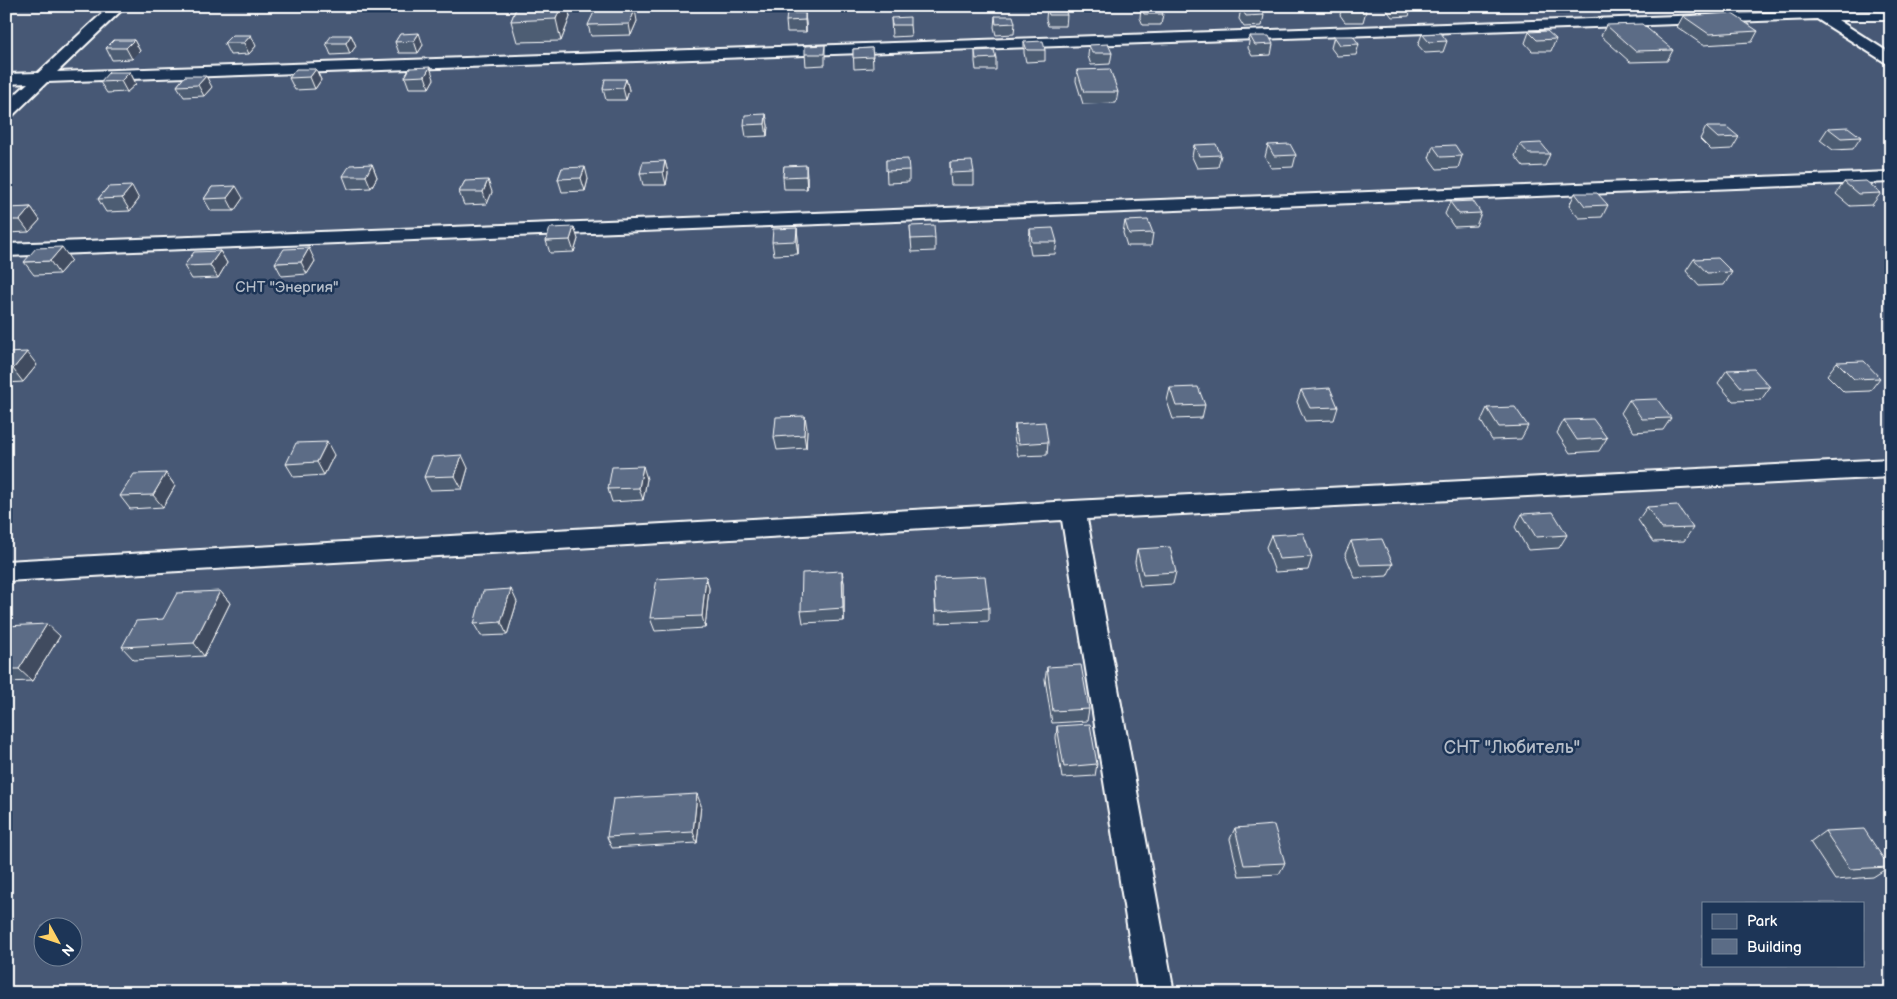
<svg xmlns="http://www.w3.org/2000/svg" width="1897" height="999" font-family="'Balsamiq Sans',sans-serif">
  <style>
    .green { fill: #465975; stroke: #a2acba; fill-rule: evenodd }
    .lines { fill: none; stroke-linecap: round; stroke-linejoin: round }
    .service-casing { stroke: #fff; stroke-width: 4 }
    .service { fill: #1d3557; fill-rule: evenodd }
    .wall { fill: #4e5d73; stroke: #fff }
    .shaded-wall { fill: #404c5e; stroke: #fff }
    .building { fill: #5b6c86; stroke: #fff }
    .labels { text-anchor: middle; stroke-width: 5; stroke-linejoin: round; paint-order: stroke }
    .park-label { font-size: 15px; fill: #b5bdc8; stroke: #1d3557 }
    .near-park-label { font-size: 18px; fill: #b5bdc8; stroke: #1d3557 }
  </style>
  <rect width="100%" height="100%" fill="#2a4161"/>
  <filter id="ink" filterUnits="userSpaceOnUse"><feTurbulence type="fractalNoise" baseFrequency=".02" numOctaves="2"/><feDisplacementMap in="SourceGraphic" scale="10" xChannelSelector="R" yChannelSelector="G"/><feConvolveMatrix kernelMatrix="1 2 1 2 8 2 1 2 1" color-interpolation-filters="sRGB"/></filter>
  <g filter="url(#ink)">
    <path class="green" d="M6 6H1888L1891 8V993H6ZM1703 903H1863V965H1703ZM42 926H72V956H42Z"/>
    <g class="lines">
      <defs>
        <path id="service" d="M110 6H126L57 72 1821 11 1891 12V20H1838L1891 54V66L1817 19 47 82 12 116 6 117V103L28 83 6 84V74L38 73Z
          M1891 172V182L6 256V244Z
          M1891 459V477L1087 519 1174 993H1138L1062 520 6 581V561L1073 501Z"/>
      </defs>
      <use href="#service" class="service-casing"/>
      <use href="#service" class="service"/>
    </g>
    <path class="wall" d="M517 6H568L570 17 561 41 517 42 511 21Z
      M1342 6H1362L1366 11 1363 22H1345L1340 15Z
      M1387 6H1412L1409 16 1392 17 1386 9Z
      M1481 6H1501L1500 8H1483Z
      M1141 7 1163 14 1161 25H1143L1140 18Z
      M1047 8 1067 15 1066 26H1048L1046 19Z
      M1241 8 1264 15 1262 26 1244 27 1239 19Z
      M805 13 806 24V32H787L786 21Z
      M995 16 1015 23 1014 34 996 35 994 27Z
      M1683 16 1758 31 1752 42 1703 45 1677 27Z
      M891 18 910 25 911 36 892 37Z
      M637 21 631 35 591 36 588 25Z
      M1606 25 1673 50 1667 61 1630 62 1601 36Z
      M1529 32 1556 39 1551 51H1532L1525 43Z
      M400 34 423 45 418 53H399L395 42Z
      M1422 34 1447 41 1443 52 1425 53 1418 45Z
      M232 35 256 46 249 54 230 55 224 43Z
      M351 35 356 46 350 54 331 55 326 43Z
      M1250 36 1273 44 1271 55 1252 56 1248 48Z
      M1334 36 1359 44 1356 55 1337 56 1331 48Z
      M134 40 140 51 132 59 112 60 106 48Z
      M1024 42 1045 50V61L1026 62 1024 53Z
      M825 45V65L806 66 805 54Z
      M1089 45 1112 53 1110 64 1091 65 1088 56Z
      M872 48 873 68 854 69 853 49Z
      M975 51 996 58V70H976L975 62Z
      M410 68 434 79 429 88H409L405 77Z
      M316 69 321 80 315 89 295 90 289 78Z
      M1077 70 1118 92 1116 103 1083 104 1076 81Z
      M130 72 136 84 127 92 107 93 100 82Z
      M185 76 212 87 204 96 184 97 177 86Z
      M626 79 629 90 626 100H606L603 89Z
      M766 114 768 126 767 136 746 137 744 125Z
      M1706 127 1739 137 1732 149 1711 150 1700 139Z
      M1828 128 1861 137 1853 149 1833 150 1820 140Z
      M1520 144 1550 154 1545 166 1524 167 1515 156Z
      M1194 145 1221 155 1218 167 1197 168 1192 157Z
      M1268 145 1296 155 1293 167 1271 168 1265 157Z
      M1433 146 1462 156 1458 168 1437 169 1429 158Z
      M886 160 909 170V182L887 183Z
      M665 161 668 173 666 185H643L640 173Z
      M950 162 974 172V185H951L950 174Z
      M372 164 377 177 371 188 348 189 343 176Z
      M784 166 807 177V189H784L783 177Z
      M562 168 588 179 585 191 562 192 558 179Z
      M465 181 492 192 487 204 464 205 459 192Z
      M1844 182 1881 193 1872 205 1850 206 1836 194Z
      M108 187 139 199 130 211 106 212 98 199Z
      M212 187 243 198 234 211H211L204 199Z
      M1575 193 1608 205 1602 217 1579 218 1569 206Z
      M1450 202 1481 213 1476 226 1454 227 1445 214Z
      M31 207 40 220 29 232 6 233V209Z
      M1125 221 1153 233 1151 246H1127L1123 233Z
      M910 226 935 238V251L912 252Z
      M797 228 798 240V254L774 255 772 242Z
      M1030 229 1057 242 1055 254 1031 255 1029 242Z
      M578 239 574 252 550 253 546 241Z
      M220 251 227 263 218 278 192 279 184 266Z
      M1694 259 1732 272 1724 285 1699 286 1686 271Z
      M71 260 59 274 34 275 24 262Z
      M315 261 307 274 282 276 275 263Z
      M6 353 37 365 23 382 6 383Z
      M1837 362 1880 378 1870 391 1844 392 1827 375Z
      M1727 370 1770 387 1761 400 1733 401 1718 383Z
      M1170 388 1205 405 1202 418 1173 419 1167 401Z
      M1301 390 1338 407 1334 420 1305 421 1297 402Z
      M1629 400 1671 418 1663 430 1634 432 1621 413Z
      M1487 408 1528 426 1521 439 1492 440 1481 421Z
      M1564 420 1607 438 1599 451 1570 453 1557 433Z
      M1015 424 1048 442 1047 455 1018 456 1014 437Z
      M807 429 806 448 777 450 774 437Z
      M334 455 324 475 294 477 286 464Z
      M468 468 462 489 430 490 424 477Z
      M166 473 175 486 163 507 130 509 120 496Z
      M647 479 643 500 612 502 608 489Z
      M1647 507 1693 528 1684 541 1653 542 1638 520Z
      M1522 514 1567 535 1559 548 1528 550 1515 527Z
      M1271 535 1312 557 1308 570 1275 572 1266 547Z
      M1351 541 1393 564 1387 576 1355 578 1345 554Z
      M1137 549 1176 572 1173 584 1140 586 1135 562Z
      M842 571 844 583V621L803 623 801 611Z
      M706 576 709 588 705 628 655 631 650 618Z
      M934 578 989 608V621L936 623Z
      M220 591 230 603 204 656 134 660 122 647 163 619Z
      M517 602 507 635 481 636 474 624Z
      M6 626 60 636 32 681 6 682Z
      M1047 667 1089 709 1087 721 1052 723 1045 679Z
      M1057 726 1097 764 1095 776 1062 778 1056 738Z
      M701 805 697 843 612 848 607 837Z
      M1235 828 1285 863 1279 874 1239 876 1230 839Z
      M1825 831 1889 867 1873 877 1835 880 1810 842Z"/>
    <path class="shaded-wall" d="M561 6H568L570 17 561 41 556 19Z
      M635 10 637 21 631 35 629 24Z
      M805 13 806 24V32L805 20Z
      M419 33 423 45 418 53 414 41Z
      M251 35 256 46 249 54 244 43Z
      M351 35 356 46 350 54 346 43Z
      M134 40 140 51 132 59 126 48Z
      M430 67 434 79 429 88 425 76Z
      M316 69 321 80 315 89 310 77Z
      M130 72 136 84 127 92 121 81Z
      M206 76 212 87 204 96 198 85Z
      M626 79 629 90 626 100 623 88Z
      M766 114 768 126 767 136 765 124Z
      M665 161 668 173 666 185 663 172Z
      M372 164 377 177 371 188 366 176Z
      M806 165 807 177V189L806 176Z
      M585 167 588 179 585 191 581 178Z
      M488 180 492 192 487 204 483 192Z
      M132 186 139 199 130 211 122 198Z
      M236 186 243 198 234 211 227 198Z
      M31 207 40 220 29 232 20 220Z
      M574 227 578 239 574 252 570 240Z
      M797 228 798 240V254L796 241Z
      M62 247 71 260 59 274 50 261Z
      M309 248 315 261 307 274 301 262Z
      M220 251 227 263 218 278 210 265Z
      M27 352 37 365 23 382 13 369Z
      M805 416 807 429 806 448 804 435Z
      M327 442 334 455 324 475 317 462Z
      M462 455 468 468 462 489 455 476Z
      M643 466 647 479 643 500 639 488Z
      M166 473 175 486 163 507 153 495Z
      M842 571 844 583V621L843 608Z
      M706 576 709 588 705 628 702 616Z
      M511 589 517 602 507 635 501 622Z
      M220 591 230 603 204 656 194 643Z
      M47 624 60 636 32 681 19 669Z
      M697 794 701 805 697 843 693 832Z"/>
    <path class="building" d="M517 6H561L556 19 511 21Z
      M1159 6 1163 14H1144L1141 7Z
      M1344 6H1362L1366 11H1348Z
      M1064 7 1067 15H1049L1047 8Z
      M1241 8H1259L1264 15 1246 16Z
      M595 10H635L629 24 588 25Z
      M787 13H805V20L786 21Z
      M1731 13 1758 31 1709 34 1683 16Z
      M995 16H1013L1015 23 996 24Z
      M910 17V25H892L891 18Z
      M1642 24 1673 50 1635 51 1606 25Z
      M1547 31 1556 39 1537 40 1529 32Z
      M419 33 414 41 395 42 400 34Z
      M1441 33 1447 41 1429 42 1422 34Z
      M232 35H251L244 43H224Z
      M332 35H351L346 43H326Z
      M1250 36H1269L1273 44 1255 45Z
      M1334 36H1353L1359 44 1340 45Z
      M114 40H134L126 48H106Z
      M1043 41 1045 50H1027L1024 42Z
      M1108 44 1112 53H1092L1089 45Z
      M825 45 824 54H805V46Z
      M872 48 873 57 853 58V49Z
      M994 50 996 58 976 59 975 51Z
      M430 67 425 76 405 77 410 68Z
      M296 69H316L310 77 289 78Z
      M1110 69 1118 92H1084L1077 70Z
      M109 72H130L121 81 100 82Z
      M185 76H206L198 85 177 86Z
      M605 79H626L623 88 603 89Z
      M766 114 765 124 744 125 745 115Z
      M1706 127H1727L1739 137 1718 138Z
      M1848 127 1861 137 1841 138 1828 128Z
      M1541 143 1550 154H1529L1520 144Z
      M1216 144 1221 155 1199 156 1194 145Z
      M1290 144 1296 155 1274 156 1268 145Z
      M1455 145 1462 156 1441 157 1433 146Z
      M908 159 909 170 886 171V160Z
      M665 161 663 172 640 173 643 162Z
      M972 161 974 172 951 173 950 162Z
      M372 164 366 176H343L350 165Z
      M806 165V176L783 177 784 166Z
      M585 167 581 178 558 179 562 168Z
      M488 180 483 192H459L465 181Z
      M1866 181 1881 193 1858 194 1844 182Z
      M132 186 122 198 98 199 108 187Z
      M236 186 227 198 204 199 212 187Z
      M1575 193H1597L1608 205 1585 206Z
      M1473 201 1481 213 1459 214 1450 202Z
      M31 207 20 220H6V209L7 208Z
      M1148 220 1153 233 1129 234 1125 221Z
      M934 225 935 238 911 239 910 226Z
      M574 227 570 240 546 241 550 228Z
      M797 228 796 241 772 242 773 229Z
      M1053 228 1057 242H1032L1030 229Z
      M62 247 50 261 24 262 36 248Z
      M309 248 301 262 275 263 284 249Z
      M220 251 210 265 184 266 194 252Z
      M1718 258 1732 272 1707 273 1694 259Z
      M27 352 13 369H6V353Z
      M1864 361 1880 378 1854 379 1837 362Z
      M1754 369 1770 387 1742 388 1727 370Z
      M1198 387 1205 405 1176 406 1170 388Z
      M1330 388 1338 407 1310 408 1301 390Z
      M1657 399 1671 418 1642 419 1629 400Z
      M1515 407 1528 426 1499 427 1487 408Z
      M805 416 804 435 774 437 776 417Z
      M1593 419 1607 438 1577 440 1564 420Z
      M1045 422 1048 442 1018 444 1015 424Z
      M327 442 317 462 286 464 296 443Z
      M462 455 455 476 424 477 432 457Z
      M643 466 639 488 608 489 612 467Z
      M166 473 153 495 120 496 134 474Z
      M1677 505 1693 528 1662 529 1647 507Z
      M1553 512 1567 535 1536 537 1522 514Z
      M1303 533 1312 557 1279 559 1271 535Z
      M1382 539 1393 564 1360 565 1351 541Z
      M1170 547 1176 572 1143 574 1137 549Z
      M842 571 843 608 801 611 802 573Z
      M706 576 702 616 650 618 657 579Z
      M985 576 989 608 936 611 934 578Z
      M511 589 501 622 474 624 483 591Z
      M220 591 194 643 122 647 136 621 163 619 177 593Z
      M47 624 19 669H6V626Z
      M1081 665 1089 709 1053 711 1047 667Z
      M1090 724 1097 764 1064 767 1057 726Z
      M697 794 693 832 607 837 613 799Z
      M1274 825 1285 863 1244 865 1235 828Z
      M1864 829 1889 867 1850 869 1825 831Z"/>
  </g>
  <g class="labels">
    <g class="park-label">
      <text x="287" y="292">СНТ "Энергия"</text>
    </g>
    <g class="near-park-label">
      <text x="1512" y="753">СНТ "Любитель"</text>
    </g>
  </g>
  <rect width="1897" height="999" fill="none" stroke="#1d3557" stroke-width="25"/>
  <rect x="12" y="12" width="1872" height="974" fill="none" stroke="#fff" stroke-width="2" filter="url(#ink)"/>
  <rect x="1702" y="902" width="162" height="65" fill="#1d3557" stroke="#77869a"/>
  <rect x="1712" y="914" width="25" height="15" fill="#465975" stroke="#77869a"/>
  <text x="1747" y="926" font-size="15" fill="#ffffff">Park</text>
  <rect x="1712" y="939" width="25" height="15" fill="#5b6c86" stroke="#77869a"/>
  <text x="1747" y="952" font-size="15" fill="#ffffff">Building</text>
  <g transform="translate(58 942) rotate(130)"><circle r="24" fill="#1d3557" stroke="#77869a"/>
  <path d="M0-4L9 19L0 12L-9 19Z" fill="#ffd166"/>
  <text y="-8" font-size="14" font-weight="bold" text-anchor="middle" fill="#ffffff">N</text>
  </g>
</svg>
